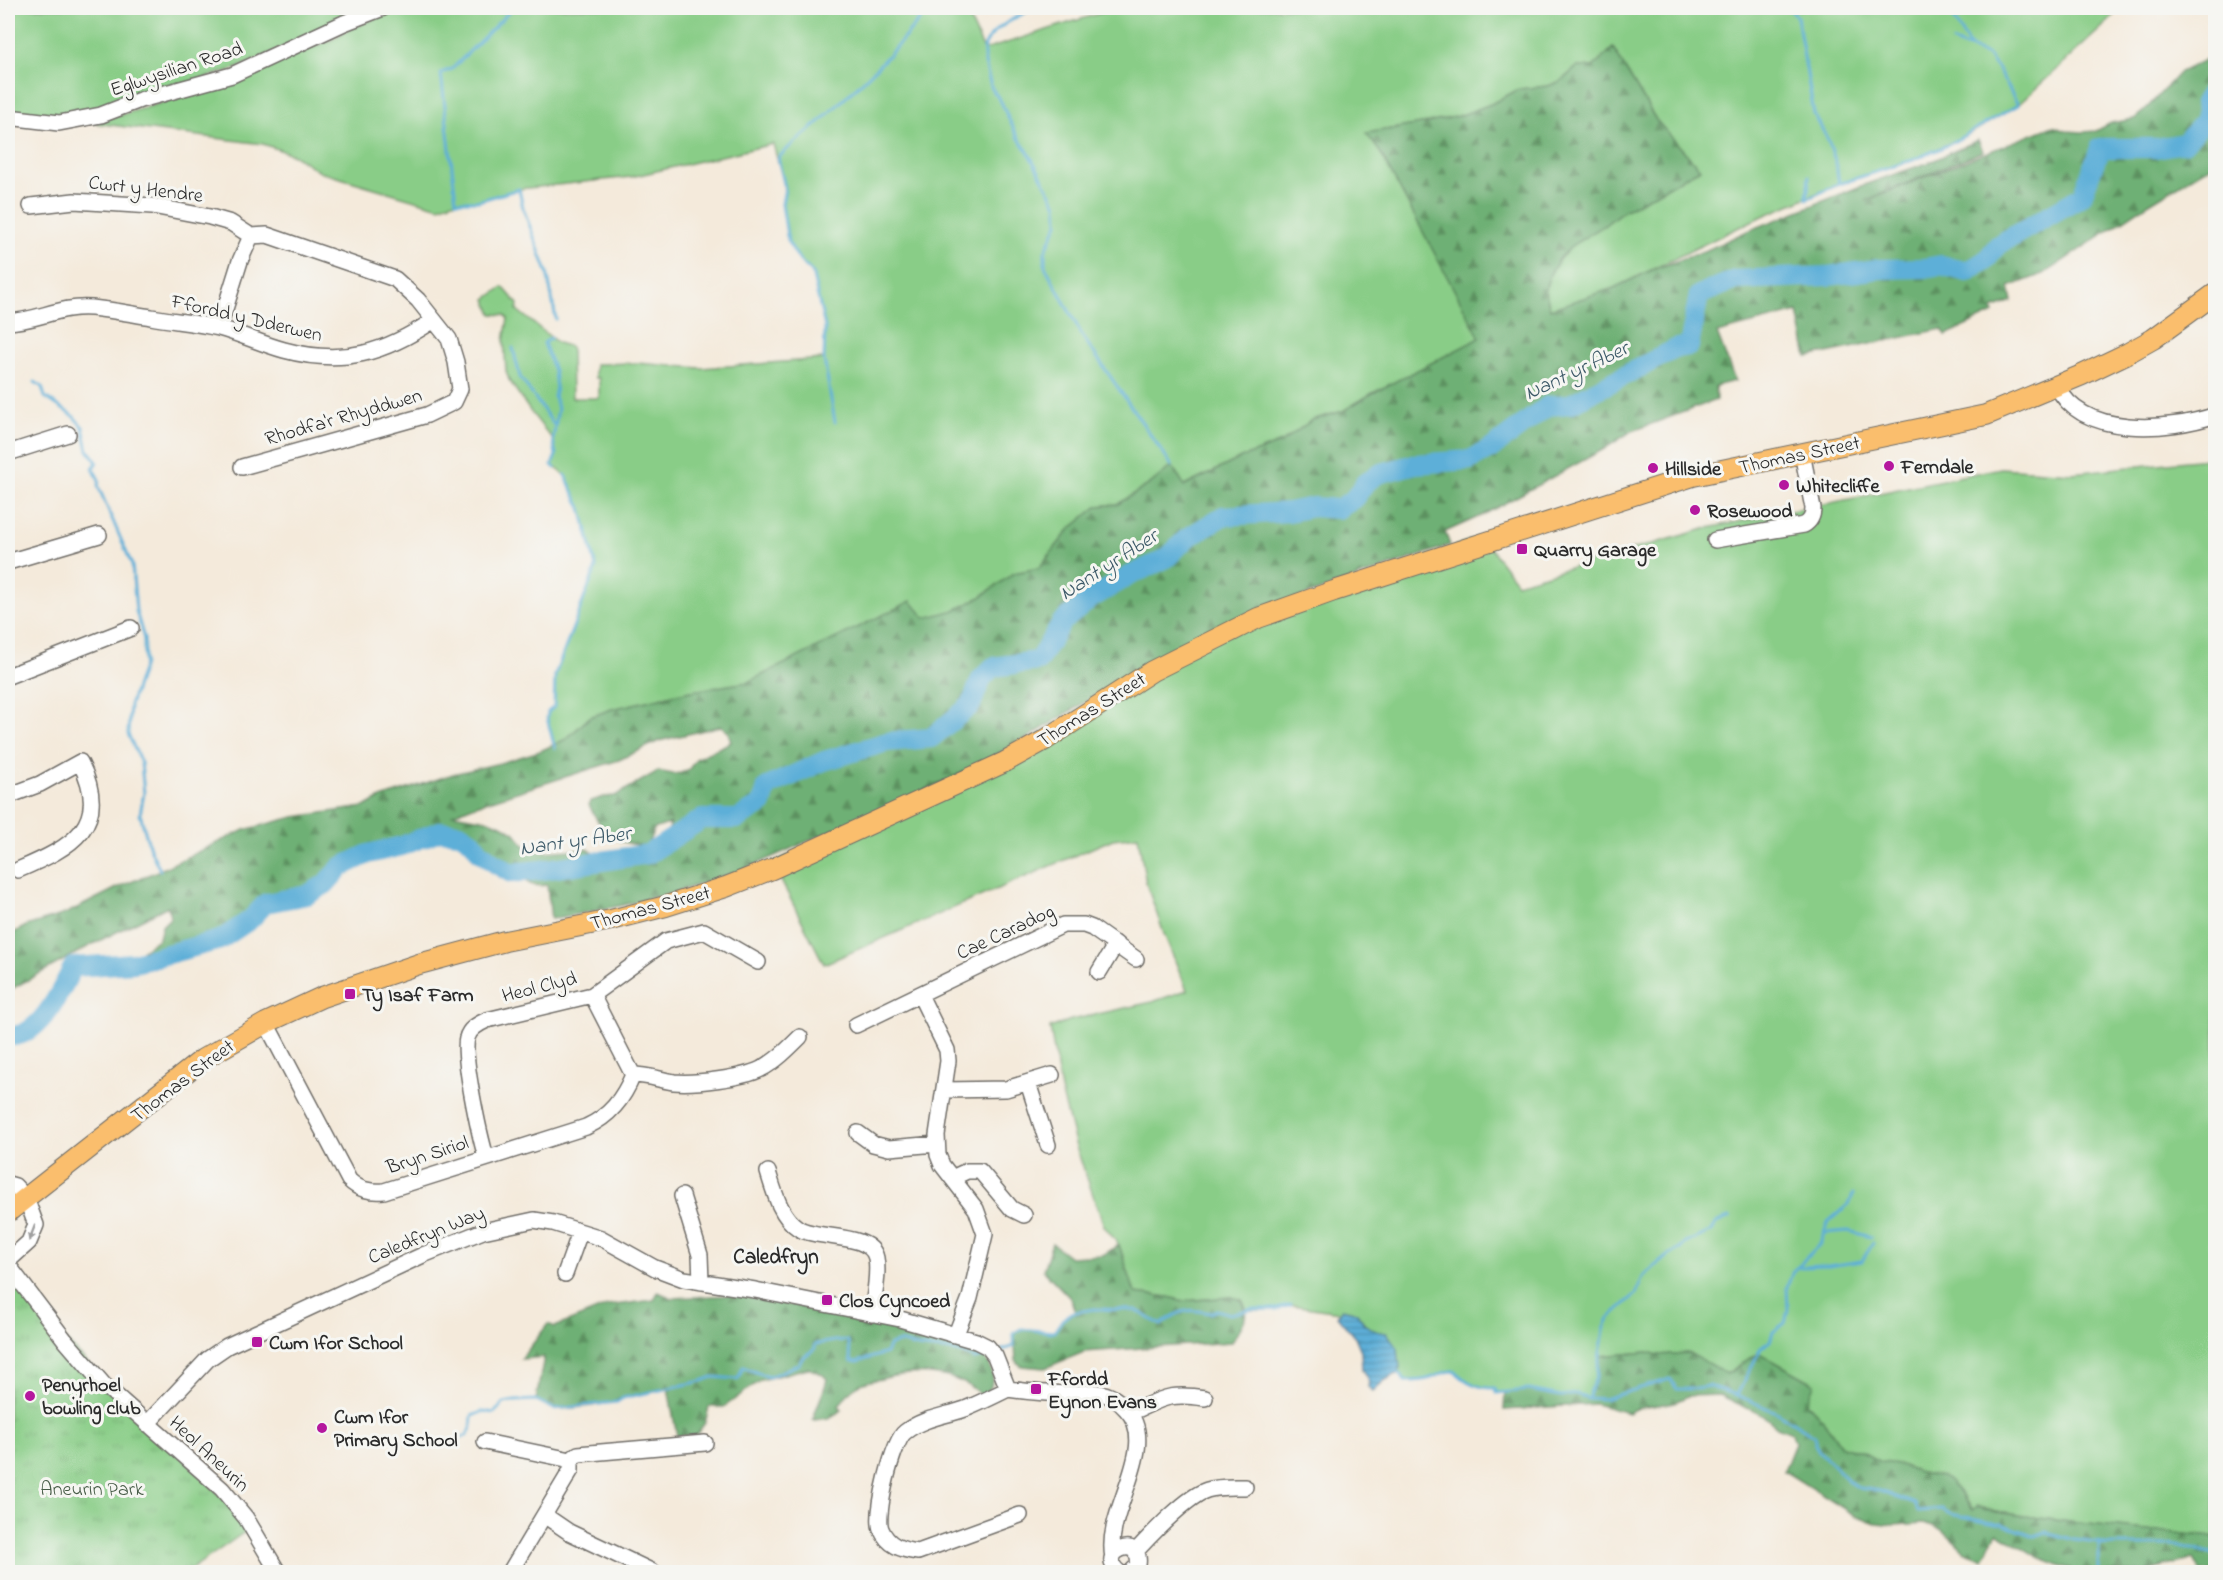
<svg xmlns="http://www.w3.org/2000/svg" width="2223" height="1580" font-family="'Indie Flower',sans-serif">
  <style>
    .grass { fill: #89cd87; stroke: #5a7c59; stroke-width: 1.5 }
    .forest { fill: url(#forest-firs); stroke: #4c6e50; stroke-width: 1.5; fill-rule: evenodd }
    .park { fill: url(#park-tufts); stroke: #5a7c59; stroke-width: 1.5 }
    .water { fill: url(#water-rules); stroke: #446d82; stroke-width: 1.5 }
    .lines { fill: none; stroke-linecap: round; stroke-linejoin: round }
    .stream { stroke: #5dafd8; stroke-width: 3 }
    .river { stroke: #5dafd8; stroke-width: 20 }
    .minor-casing { stroke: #716e69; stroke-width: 18 }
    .major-casing { stroke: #716e69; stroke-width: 22 }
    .minor { stroke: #fff; stroke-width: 15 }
    .major { stroke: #fabe6d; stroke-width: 20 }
    .oneway { fill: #a0a0a0 }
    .poi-dot { fill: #b5179e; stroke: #f6f6f2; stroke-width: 2 }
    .labels { text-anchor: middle; stroke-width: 6; stroke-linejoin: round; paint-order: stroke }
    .street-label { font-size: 20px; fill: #2b2b2b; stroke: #f6f6f2 }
    .poi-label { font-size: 20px; font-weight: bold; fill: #2b2b2b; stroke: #f6f6f2; text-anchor: start }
    .park-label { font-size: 20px; fill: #475c47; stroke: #f6f6f2 }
    .water-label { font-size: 21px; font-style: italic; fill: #3c5968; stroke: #f6f6f2 }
    .neighbourhood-label { font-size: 21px; font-weight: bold; fill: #2b2b2b; stroke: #f6f6f2 }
  </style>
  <defs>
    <pattern id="forest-firs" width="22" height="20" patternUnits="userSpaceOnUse" patternTransform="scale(1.5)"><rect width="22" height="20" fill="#6eb074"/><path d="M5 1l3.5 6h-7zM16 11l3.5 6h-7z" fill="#5b8f5f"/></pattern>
    <pattern id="park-tufts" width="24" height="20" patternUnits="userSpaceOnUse" patternTransform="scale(1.5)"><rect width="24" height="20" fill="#89cd87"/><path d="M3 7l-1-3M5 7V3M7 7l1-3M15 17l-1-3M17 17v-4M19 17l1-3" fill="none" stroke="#76b075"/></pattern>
    <pattern id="water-rules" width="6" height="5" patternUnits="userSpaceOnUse" patternTransform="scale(1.5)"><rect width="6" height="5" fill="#5dafd8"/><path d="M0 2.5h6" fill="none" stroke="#4d8faf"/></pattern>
  </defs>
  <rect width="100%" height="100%" fill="#f6f6f2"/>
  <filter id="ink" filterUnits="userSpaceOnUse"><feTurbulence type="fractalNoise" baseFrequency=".0167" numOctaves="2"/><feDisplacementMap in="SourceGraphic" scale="12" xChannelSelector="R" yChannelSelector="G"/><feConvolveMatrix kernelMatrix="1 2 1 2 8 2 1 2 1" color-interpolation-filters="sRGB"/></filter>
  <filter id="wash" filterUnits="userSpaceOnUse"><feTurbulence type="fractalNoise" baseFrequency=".008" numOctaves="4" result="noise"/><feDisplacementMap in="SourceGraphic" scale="24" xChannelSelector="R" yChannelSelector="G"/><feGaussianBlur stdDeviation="1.35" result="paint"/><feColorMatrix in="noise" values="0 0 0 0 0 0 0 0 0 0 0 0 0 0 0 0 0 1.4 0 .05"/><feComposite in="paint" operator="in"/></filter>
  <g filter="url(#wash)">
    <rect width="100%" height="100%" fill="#f4eadb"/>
    <path class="grass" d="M8 8H369L238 68 79 116 29 115 8 113Z
      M399 8H961L969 18 984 50C1030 36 1074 20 1119 8H2119L2109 21 2018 105 1973 132 1913 160 1839 184 1756 219 1614 288 1550 309 1545 290 1550 274 1560 258 1574 244 1605 225 1620 213 1700 169 1656 120 1613 48 1593 67H1577L1561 81 1548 86 1519 89 1491 104 1459 116 1428 123 1367 133 1380 152 1481 338 1371 394 1343 411 1312 420 1282 442 1241 458 1184 486 1172 466 1150 484 1118 504 1098 506 1070 529 1039 568 1014 573 979 598 955 610 798 658 748 682 686 692 612 709 590 717 566 739 554 746 547 718 548 712 554 707 555 675 596 567 581 508 565 475 552 465 556 455 553 440 530 411 509 380 506 371 504 341 508 319 505 315 492 314 486 299 503 287 518 304 517 310 558 343 571 347 572 398H599V378H595V364L636 363 701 368 824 359 825 327 812 272 800 261 788 242 782 204 785 187 773 144 631 177 519 189 478 201H456L439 207 320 172 294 155 263 144 94 123 244 78 291 55 331 40 346 31Z
      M2215 458V1534L2213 1537 2069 1522 1996 1512 1978 1506 1974 1510 1960 1493 1942 1477 1924 1474 1898 1464 1880 1462 1862 1452 1841 1446 1825 1422 1807 1403 1814 1383 1759 1353C1747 1358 1738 1368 1726 1374L1689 1353 1658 1355 1648 1352 1600 1356 1596 1377 1588 1398 1577 1394 1561 1396 1529 1390 1496 1393 1494 1388C1480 1389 1464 1382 1455 1371H1447L1428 1379 1405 1381 1398 1373 1400 1368 1387 1333C1371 1332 1365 1326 1357 1313L1342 1309 1339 1312 1291 1305 1277 1309 1247 1310 1242 1300 1232 1297 1184 1301 1168 1297 1135 1293 1119 1245 1104 1226 1076 1147 1061 1090 1050 1028 1071 1020 1152 1002 1187 990 1164 934 1146 883 1138 836 1113 839 824 964 772 863 1030 741 1150 666 1481 536 1517 583 1708 528 2001 468 2072 473Z"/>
    <path class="forest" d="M1613 48 1656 120 1700 169 1620 213 1605 225 1574 244 1560 258 1550 274 1545 290 1550 309 1614 288 1652 270 1709 249 1743 233 1861 186 1930 162 1978 140 1983 151 1865 201 2053 126 2066 131 2083 132 2096 131 2111 123 2134 119 2145 110 2180 72 2215 55V163L2148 204 2045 273 2009 287 2012 301 1993 309 1994 313 1946 335 1942 329 1807 357 1798 312 1717 333 1735 381 1715 386 1716 400 1630 432 1604 449 1483 515 1445 532 1450 545 1233 621 1190 640 1125 677 1029 737 962 773 745 869 676 892 619 906 551 919 547 885C532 887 527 885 519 872L511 873 496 864 480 852 472 841 460 833 439 831 402 846 368 854 341 867 326 884 307 895 266 903 250 920 220 940 134 963 124 964 159 938 162 926 170 918 168 906 91 945 8 991V936L26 926 65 914 121 886 160 870 244 830 294 817 364 807 381 798 453 774 500 763 540 751 566 739 590 717 612 709 686 692 748 682 911 601 925 618 955 610 979 598 1014 573 1039 568 1070 529 1098 506 1118 504 1150 484 1172 466 1185 486 1241 458 1282 442 1312 420 1343 411 1371 394 1480 338 1380 152 1366 133 1428 123 1459 116 1491 104 1519 89 1548 86 1561 81 1577 67H1593ZM721 726 728 732 731 742 697 758 689 769 681 773 673 774 658 771 615 796 604 797 591 801 589 805C604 835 612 843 647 846L654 829 671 823 664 843 648 854 604 860 588 849 539 852 525 846 515 833 504 826 488 820 453 814 473 806 619 760 659 741Z
      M1052 1243 1070 1257 1103 1255 1119 1245 1135 1293 1168 1297 1184 1301 1232 1297 1242 1300C1251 1318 1241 1327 1231 1342L1084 1352 1045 1368 1021 1366 1016 1360 1014 1333 1021 1329 1054 1332 1062 1320 1075 1312 1071 1299 1043 1270Z
      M658 1292 672 1298 733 1295 893 1323 978 1349 989 1363 993 1375 991 1387 983 1397C956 1370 916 1370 881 1379 872 1381 861 1382 854 1388 848 1392 843 1400 839 1406L842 1410 829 1418 813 1420C816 1406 824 1394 827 1379L822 1374 808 1368 761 1380 724 1407H709L705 1423 696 1435 677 1436 668 1388 623 1398C615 1404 564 1411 553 1408 547 1407 541 1403 536 1400L544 1357 521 1359 548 1324 555 1327 607 1306 654 1300Z
      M1648 1352 1658 1355 1689 1353 1727 1374C1739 1368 1747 1358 1759 1353L1815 1384 1807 1403 1825 1422 1841 1446 1862 1452 1880 1462 1898 1464 1924 1474 1942 1477 1950 1481 1960 1493 1973 1510 1977 1506 1996 1512 2069 1522 2213 1537 2215 1534V1572H2200L2193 1559 2145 1572H2077L2038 1557 1997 1532 1983 1559 1964 1550 1943 1530 1925 1523 1893 1525 1870 1522 1854 1515 1784 1471 1795 1443 1792 1433 1777 1427 1764 1416 1720 1395 1688 1396 1675 1402 1635 1409 1628 1413 1596 1404 1504 1410 1505 1392 1529 1390 1561 1396 1577 1394 1588 1398 1596 1377 1600 1356Z"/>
    <path class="park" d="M8 1265 65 1340 252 1527 187 1572H8Z"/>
    <path class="water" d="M1342 1309 1357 1313C1365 1326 1371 1332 1387 1333L1398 1349 1400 1368 1398 1373 1384 1381 1373 1391 1368 1387 1369 1382 1362 1369 1361 1351 1356 1339 1337 1316Z"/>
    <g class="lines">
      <path class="stream" d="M513 8 452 69 441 73 456 201H478L519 189 523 208 547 272 556 319
        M1789 8 1797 17 1814 114 1828 140 1836 163 1839 184
        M1947 8 1970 47
        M1032 9C1018 16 986 31 984 50 983 56 989 79 991 86 993 93 1001 99 1003 106 1007 116 1020 143 1027 150L1057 205 1058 223 1045 252V266L1083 337 1172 466
        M1809 176 1807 199 1839 184 1913 160 1948 145 2018 105 1998 69 1988 55 1953 42
        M551 338 544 343 554 371 556 388 554 396 558 408 553 440 556 455 552 465 555 468
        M513 348 520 377 554 425
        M35 382 42 387 45 397 73 416 83 427 88 450 97 462 93 468 99 480 98 486 132 565 136 611 144 639V664L130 705 128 734 141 763 144 793 140 814 150 849 160 870
        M835 422 824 359 825 327 812 272 800 261 788 242 782 204 785 188 778 158C790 145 803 136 816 125 856 88 897 51 928 8
        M555 749 547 718 548 712 554 707 555 675 596 567 581 508 565 475
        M1825 1233 1848 1231 1871 1237
        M1799 1267 1828 1266 1862 1261 1873 1243
        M1002 1350 1014 1346V1333L1021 1329 1054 1332 1062 1320 1071 1313 1094 1309 1136 1310 1161 1325C1178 1311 1188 1307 1210 1313L1217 1310 1230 1314 1252 1309H1277L1291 1305
        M1398 1373 1405 1381C1413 1381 1423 1381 1431 1378 1440 1375 1445 1370 1455 1371 1465 1382 1480 1389 1495 1388L1496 1393 1529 1390 1561 1396 1577 1394 1588 1398 1604 1399 1670 1379 1677 1389H1691L1708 1386 1737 1395 1778 1413 1815 1436V1444L1819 1451 1850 1482 1859 1488 1880 1491 1915 1504 1918 1511 1942 1509 1950 1514 2002 1524 2035 1536 2046 1532 2074 1540 2112 1545H2172L2216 1554
        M1737 1395 1761 1348 1770 1341 1773 1332 1785 1323 1788 1309 1787 1287 1793 1271 1820 1244 1828 1222 1850 1203 1853 1194
        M1588 1398 1596 1377 1604 1330 1609 1318 1636 1294 1643 1277 1648 1272 1670 1254 1680 1249 1686 1243 1712 1231 1716 1223 1730 1217
        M461 1437 466 1436 471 1429 472 1416 484 1411 494 1413 504 1403 515 1401 536 1400 554 1409 617 1402 623 1398 702 1381 713 1377 738 1379 743 1367 769 1377 799 1364 803 1357 815 1349V1344C826 1344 837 1338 848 1341L851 1361 857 1362 886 1353 890 1345C904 1340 905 1345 918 1347 940 1351 953 1347 974 1359L985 1356
        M2099 1542V1572"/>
      <path class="river" d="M8 1036C40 1039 61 990 73 967L134 963 220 940 250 920 266 903 307 895 326 884 341 867 368 854 402 846 439 831 460 833 472 841 480 852 496 864 511 873 542 870 648 854 702 819H737L762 804 767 787 824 761 887 742 931 738 971 705 981 679 993 667 1038 661 1062 622 1092 598 1129 576 1167 558 1187 538 1223 516 1289 512 1313 507 1338 509 1354 499 1365 483 1378 474 1415 464 1470 460 1492 448 1548 406 1570 404 1677 348 1689 346 1699 295 1735 280 1828 276 1879 269 1925 268 1941 265 1967 272 1986 260 1998 245 2082 196 2100 148H2156L2184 143 2206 119 2205 101 2216 85"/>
    </g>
  </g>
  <g filter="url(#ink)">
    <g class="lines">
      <defs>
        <path id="minor" d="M8 117 59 123 101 115 140 100 232 75 344 23 383 8
          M31 206 74 201 152 206 210 217 231 223 251 236
          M8 322C37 321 62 305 92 308 112 310 132 314 151 317 173 321 197 323 219 328 241 334 262 344 284 350 343 366 385 353 434 320
          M219 328 240 261 251 236 267 235 395 279 418 300 449 339 456 362 460 389 454 402 427 415 242 467
          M2057 386C2082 438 2169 431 2216 415
          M8 453 68 434
          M1715 540 1804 525C1811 521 1813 516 1813 508L1802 453
          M8 562 99 535
          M8 676 131 628
          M8 796 40 784 80 762C112 826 72 847 18 870
          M1099 972 1116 944
          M592 995 633 1075
          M920 995 947 1050 948 1061 937 1135 938 1155 942 1165 976 1209 985 1234 970 1298 956 1334
          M266 1023 349 1180C359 1190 370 1192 384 1191L586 1127C610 1116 623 1099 633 1075
          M856 1025 1063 925H1084L1092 928 1136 959
          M633 1075C648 1075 660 1080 674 1082 694 1084 743 1078 761 1069 776 1061 788 1049 800 1037
          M1028 1083 1048 1145
          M945 1090 1006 1089 1052 1075
          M858 1133 873 1144 889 1148 937 1144
          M486 1157C480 1137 462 1056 467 1038 469 1029 478 1024 487 1020L592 995 666 941 704 931 758 962
          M768 1172C774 1191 780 1216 798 1228 816 1240 871 1232 876 1258 879 1275 874 1296 872 1314
          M952 1178 967 1171H980L1012 1209 1024 1215
          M8 1184 15 1186 26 1198 36 1225 29 1242 8 1261
          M682 1196 700 1255 701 1282
          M8 1265 65 1340 103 1384 222 1489 246 1518 278 1572
          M565 1274 580 1232
          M1008 1389C994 1396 980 1403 965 1409 945 1416 923 1418 905 1432 893 1441 875 1514 881 1529 888 1546 902 1550 918 1552L1020 1515
          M1008 1389C1029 1392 1050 1394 1072 1394 1080 1394 1090 1391 1099 1393 1110 1394 1119 1401 1126 1409 1162 1446 1103 1512 1113 1557
          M1130 1413C1163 1399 1167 1392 1205 1398
          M147 1424 208 1359 227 1346 423 1255 483 1231 534 1220 553 1223 601 1238 655 1268 684 1279 755 1290 900 1319 976 1341 988 1347 995 1356 1008 1389
          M485 1442 571 1460
          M571 1460 578 1454 705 1443
          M544 1515 569 1532 653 1572
          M1135 1552C1151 1535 1186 1497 1207 1490 1219 1486 1232 1487 1245 1487
          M510 1572 571 1470V1460
          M1119 1572C1094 1552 1143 1533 1138 1565L1131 1572"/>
        <path id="major" d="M8 1212 203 1059 266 1023 322 997 419 964 505 941 611 920 666 906 726 887 772 869 1005 762 1045 740 1152 671 1258 618 1334 591 1693 476 1986 415 2082 375 2128 353 2153 339 2216 293"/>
      </defs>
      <use href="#minor" class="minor-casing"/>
      <use href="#major" class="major-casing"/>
      <use href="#minor" class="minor"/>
      <use href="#major" class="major"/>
    </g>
    <defs><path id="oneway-solid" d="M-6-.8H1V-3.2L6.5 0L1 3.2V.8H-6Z" transform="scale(1.5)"/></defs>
    <use class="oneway" href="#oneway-solid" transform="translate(32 1233) rotate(111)"/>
  </g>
  <g class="poi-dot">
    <circle cx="1889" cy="466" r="6"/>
    <circle cx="1653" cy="468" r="6"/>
    <circle cx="1784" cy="485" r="6"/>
    <circle cx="1695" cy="510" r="6"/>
    <rect x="1516" y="543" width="12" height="12" rx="3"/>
    <rect x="344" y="988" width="12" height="12" rx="3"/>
    <rect x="821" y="1294" width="12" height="12" rx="3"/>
    <rect x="251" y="1336" width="12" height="12" rx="3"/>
    <rect x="1030" y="1383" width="12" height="12" rx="3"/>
    <circle cx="30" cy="1396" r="6"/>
    <circle cx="322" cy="1428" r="6"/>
  </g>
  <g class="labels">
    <g class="street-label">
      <text transform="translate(176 68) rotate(-18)" y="7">Eglwysilian Road</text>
      <text transform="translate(146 188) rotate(7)" y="7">Cwrt y Hendre</text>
      <text transform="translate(247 317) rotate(13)" y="7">Ffordd y Dderwen</text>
      <text transform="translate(343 416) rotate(-16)" y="7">Rhodfa'r Rhyddwen</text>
      <text transform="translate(1799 454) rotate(-12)" y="7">Thomas Street</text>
      <text transform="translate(1091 709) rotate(-32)" y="7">Thomas Street</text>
      <text transform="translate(650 907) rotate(-15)" y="7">Thomas Street</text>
      <text transform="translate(1005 931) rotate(-25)" y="7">Cae Caradog</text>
      <text transform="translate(539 986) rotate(-14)" y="7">Heol Clyd</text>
      <text transform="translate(182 1080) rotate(-37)" y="7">Thomas Street</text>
      <text transform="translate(427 1154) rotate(-18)" y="7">Bryn Siriol</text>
      <text transform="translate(426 1234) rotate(-22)" y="7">Caledfryn Way</text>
      <text transform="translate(210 1453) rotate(43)" y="7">Heol Aneurin</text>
    </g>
    <g class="poi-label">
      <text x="1901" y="473">Ferndale</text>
      <text x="1665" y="475">Hillside</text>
      <text x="1796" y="492">Whitecliffe</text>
      <text x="1707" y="517">Rosewood</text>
      <text x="1534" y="556">Quarry Garage</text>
      <text x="362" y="1001">Ty Isaf Farm</text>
      <text x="839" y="1307">Clos Cyncoed</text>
      <text x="269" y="1349">Cwm Ifor School</text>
      <text x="1048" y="1385">Ffordd<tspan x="1048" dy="23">Eynon Evans</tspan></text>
      <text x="42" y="1391">Penyrhoel<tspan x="42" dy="23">bowling club</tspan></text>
      <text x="334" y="1423">Cwm Ifor<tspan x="334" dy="23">Primary School</tspan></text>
    </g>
    <g class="park-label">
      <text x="92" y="1495">Aneurin Park</text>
    </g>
    <g class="water-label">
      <text transform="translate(1576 370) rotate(-25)" y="7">Nant yr Aber</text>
      <text transform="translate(1108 564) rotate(-33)" y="7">Nant yr Aber</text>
      <text transform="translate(575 840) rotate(-8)" y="7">Nant yr Aber</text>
    </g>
    <g class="neighbourhood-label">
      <text x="776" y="1263">Caledfryn</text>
    </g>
  </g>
  <rect width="2223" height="1580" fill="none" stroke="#f6f6f2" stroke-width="30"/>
</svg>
